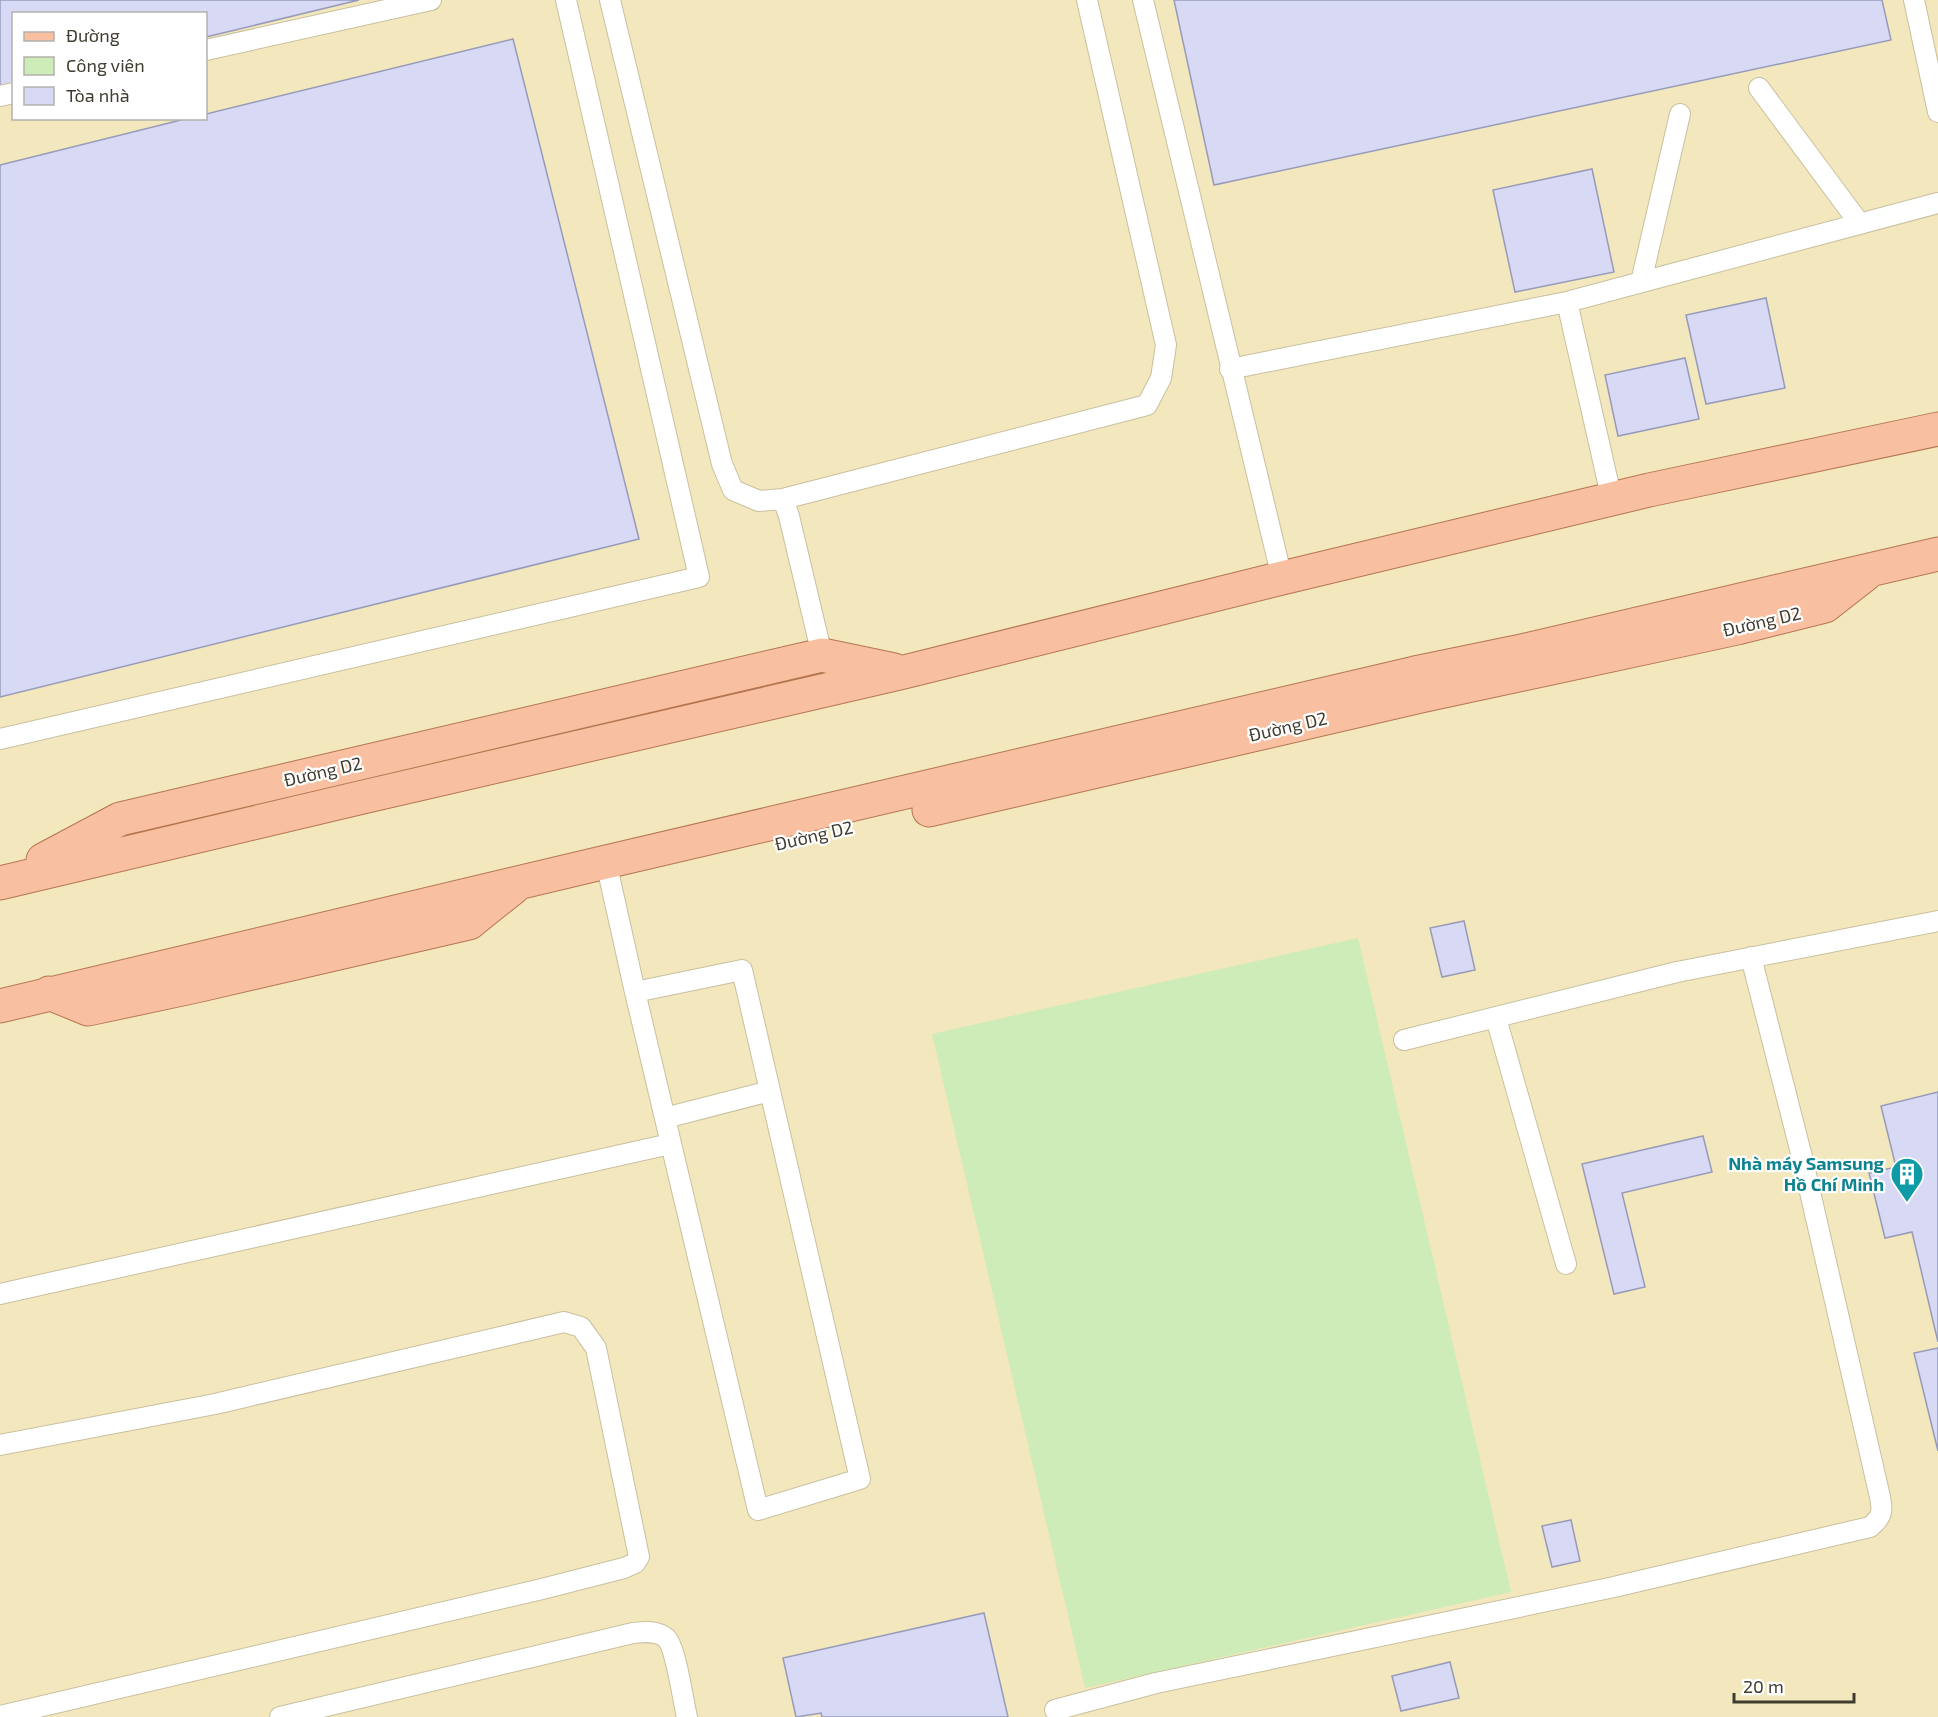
<svg xmlns="http://www.w3.org/2000/svg" width="1938" height="1717" font-family="'Exo 2',sans-serif">
  <style>
    .built { fill: #f2e7bd; fill-rule: evenodd }
    .green { fill: #cdecb7 }
    .building { fill: #d8daf5; stroke: #979ab9; stroke-width: 1.5 }
    .lines { fill: none; stroke-linecap: round; stroke-linejoin: round }
    .service-casing { stroke: #c9c09f; stroke-width: 22 }
    .primary-casing { stroke: #b5764f; stroke-width: 35 }
    .service { stroke: #fff; stroke-width: 20 }
    .primary { stroke: #f8bfa0; stroke-width: 33 }
    .labels { text-anchor: middle; stroke-width: 4.5; stroke-linejoin: round; paint-order: stroke }
    .street-label { font-size: 18px; fill: #403c2f; stroke: #fff }
    .culture-label { font-size: 18px; font-weight: bold; fill: #0d838f; stroke: #fff; text-anchor: end }
  </style>
  <rect width="100%" height="100%" fill="#fdf4d2"/>
  <path class="built" d="M0 0H1938V1717H0ZM14 14H206V118H14Z"/>
  <path class="green" d="M1358 938 1511 1592 1085 1688 932 1034Z"/>
  <path class="building" d="M0 0H359L206 37V14H14V83L0 87Z
    M1174 0H1882L1891 40 1214 185Z
    M513 39 639 539 0 697V165L189 118H206V114Z
    M1592 169 1614 272 1515 292 1493 190Z
    M1766 298 1785 388 1706 404 1686 315Z
    M1685 358 1699 419 1618 436 1605 375Z
    M1464 921 1475 970 1442 977 1430 928Z
    M1938 1092V1342L1912 1232 1885 1238 1869 1173 1896 1167 1881 1106Z
    M1703 1136 1712 1172 1622 1193 1645 1287 1614 1294 1582 1164Z
    M1938 1348V1451L1914 1353Z
    M1571 1520 1580 1561 1552 1567 1542 1526Z
    M984 1613 1008 1717H822L821 1713 796 1717 783 1658Z
    M1450 1662 1459 1698 1401 1711 1392 1676Z"/>
  <g class="lines">
    <defs>
      <path id="service" d="M610 0 722 464 733 490 759 501 783 499 789 516 822 655
        M1143 0 1282 578
        M1914 0 1938 112
        M206 50 431 0
        M1759 88 1860 224
        M0 96 14 93
        M1641 282 1680 114
        M1230 369 1567 302
        M783 499 1147 405 1161 378 1166 345 1087 0
        M1612 500 1567 302 1938 203
        M0 739 699 577 566 0
        M606 862 635 992 758 1510 860 1479 742 970 635 992
        M1496 1018 1566 1264
        M1404 1040 1677 972 1938 921
        M665 1118 770 1091
        M0 1294 670 1144
        M0 1445 215 1404 564 1322 581 1327 596 1348 639 1557 635 1563 624 1568 542 1589 0 1716
        M1055 1710 1156 1683 1614 1587 1870 1527C1882 1517 1883 1512 1880 1497L1802 1157 1751 957
        M280 1717 633 1633C643 1632 657 1630 666 1638 676 1647 683 1701 687 1717"/>
      <path id="primary" d="M929 810 1421 696 1737 628 1825 606 1866 574
        M43 860 120 819 822 655 894 670
        M0 883 363 797 904 672 1282 578 1649 490 1938 429
        M49 993 88 1009 196 986 469 923 514 887
        M0 1006 606 862 1415 673 1517 652 1938 554"/>
    </defs>
    <use href="#service" class="service-casing"/>
    <use href="#primary" class="primary-casing"/>
    <use href="#service" class="service"/>
    <use href="#primary" class="primary"/>
  </g>
  <defs>
    <symbol id="building-pin" viewBox="-11 -11 22 30"><path d="M0 17L-7.5 6A9.5 9.5 0 1 1 7.5 6Z" fill="#0f9aa8" stroke="#fff"/><path d="M-4-6H4V6H1V3H-1V6H-4ZM-2.5-4.3h1.7v1.8h-1.7ZM.8-4.3h1.7v1.8H.8ZM-2.5-1h1.7V.8h-1.7ZM.8-1h1.7V.8H.8Z" fill="#fff"/></symbol>
  </defs>
  <g fill-rule="evenodd">
    <use href="#building-pin" x="1888" y="1155" width="38" height="52"/>
  </g>
  <g class="labels">
    <g class="street-label">
      <text transform="translate(1762 622) rotate(-13)" y="6">Đường D2</text>
      <text transform="translate(1288 727) rotate(-13)" y="6">Đường D2</text>
      <text transform="translate(323 772) rotate(-13)" y="6">Đường D2</text>
      <text transform="translate(814 836) rotate(-13)" y="6">Đường D2</text>
    </g>
    <g class="culture-label">
      <text x="1884" y="1170">Nhà máy Samsung<tspan x="1884" dy="21">Hồ Chí Minh</tspan></text>
    </g>
  </g>
  <rect x="12" y="12" width="195" height="108" fill="#ffffff" stroke="#b3b1ac" stroke-width="1.5"/>
  <rect x="24" y="32" width="30" height="9" fill="#f8bfa0" stroke="#b3b1ac" stroke-width="1.5"/>
  <text x="66" y="42" font-size="18" fill="#403c2f">Đường</text>
  <rect x="24" y="57" width="30" height="18" fill="#cdecb7" stroke="#b3b1ac" stroke-width="1.5"/>
  <text x="66" y="72" font-size="18" fill="#403c2f">Công viên</text>
  <rect x="24" y="87" width="30" height="18" fill="#d8daf5" stroke="#b3b1ac" stroke-width="1.5"/>
  <text x="66" y="102" font-size="18" fill="#403c2f">Tòa nhà</text>
  <path d="M1734 1693v9h120v-9" fill="none" stroke="#403c2f" stroke-width="3"/>
  <text x="1743" y="1693" font-size="18" fill="#403c2f" stroke="#ffffff" stroke-width="4.5" paint-order="stroke">20 m</text>
</svg>
